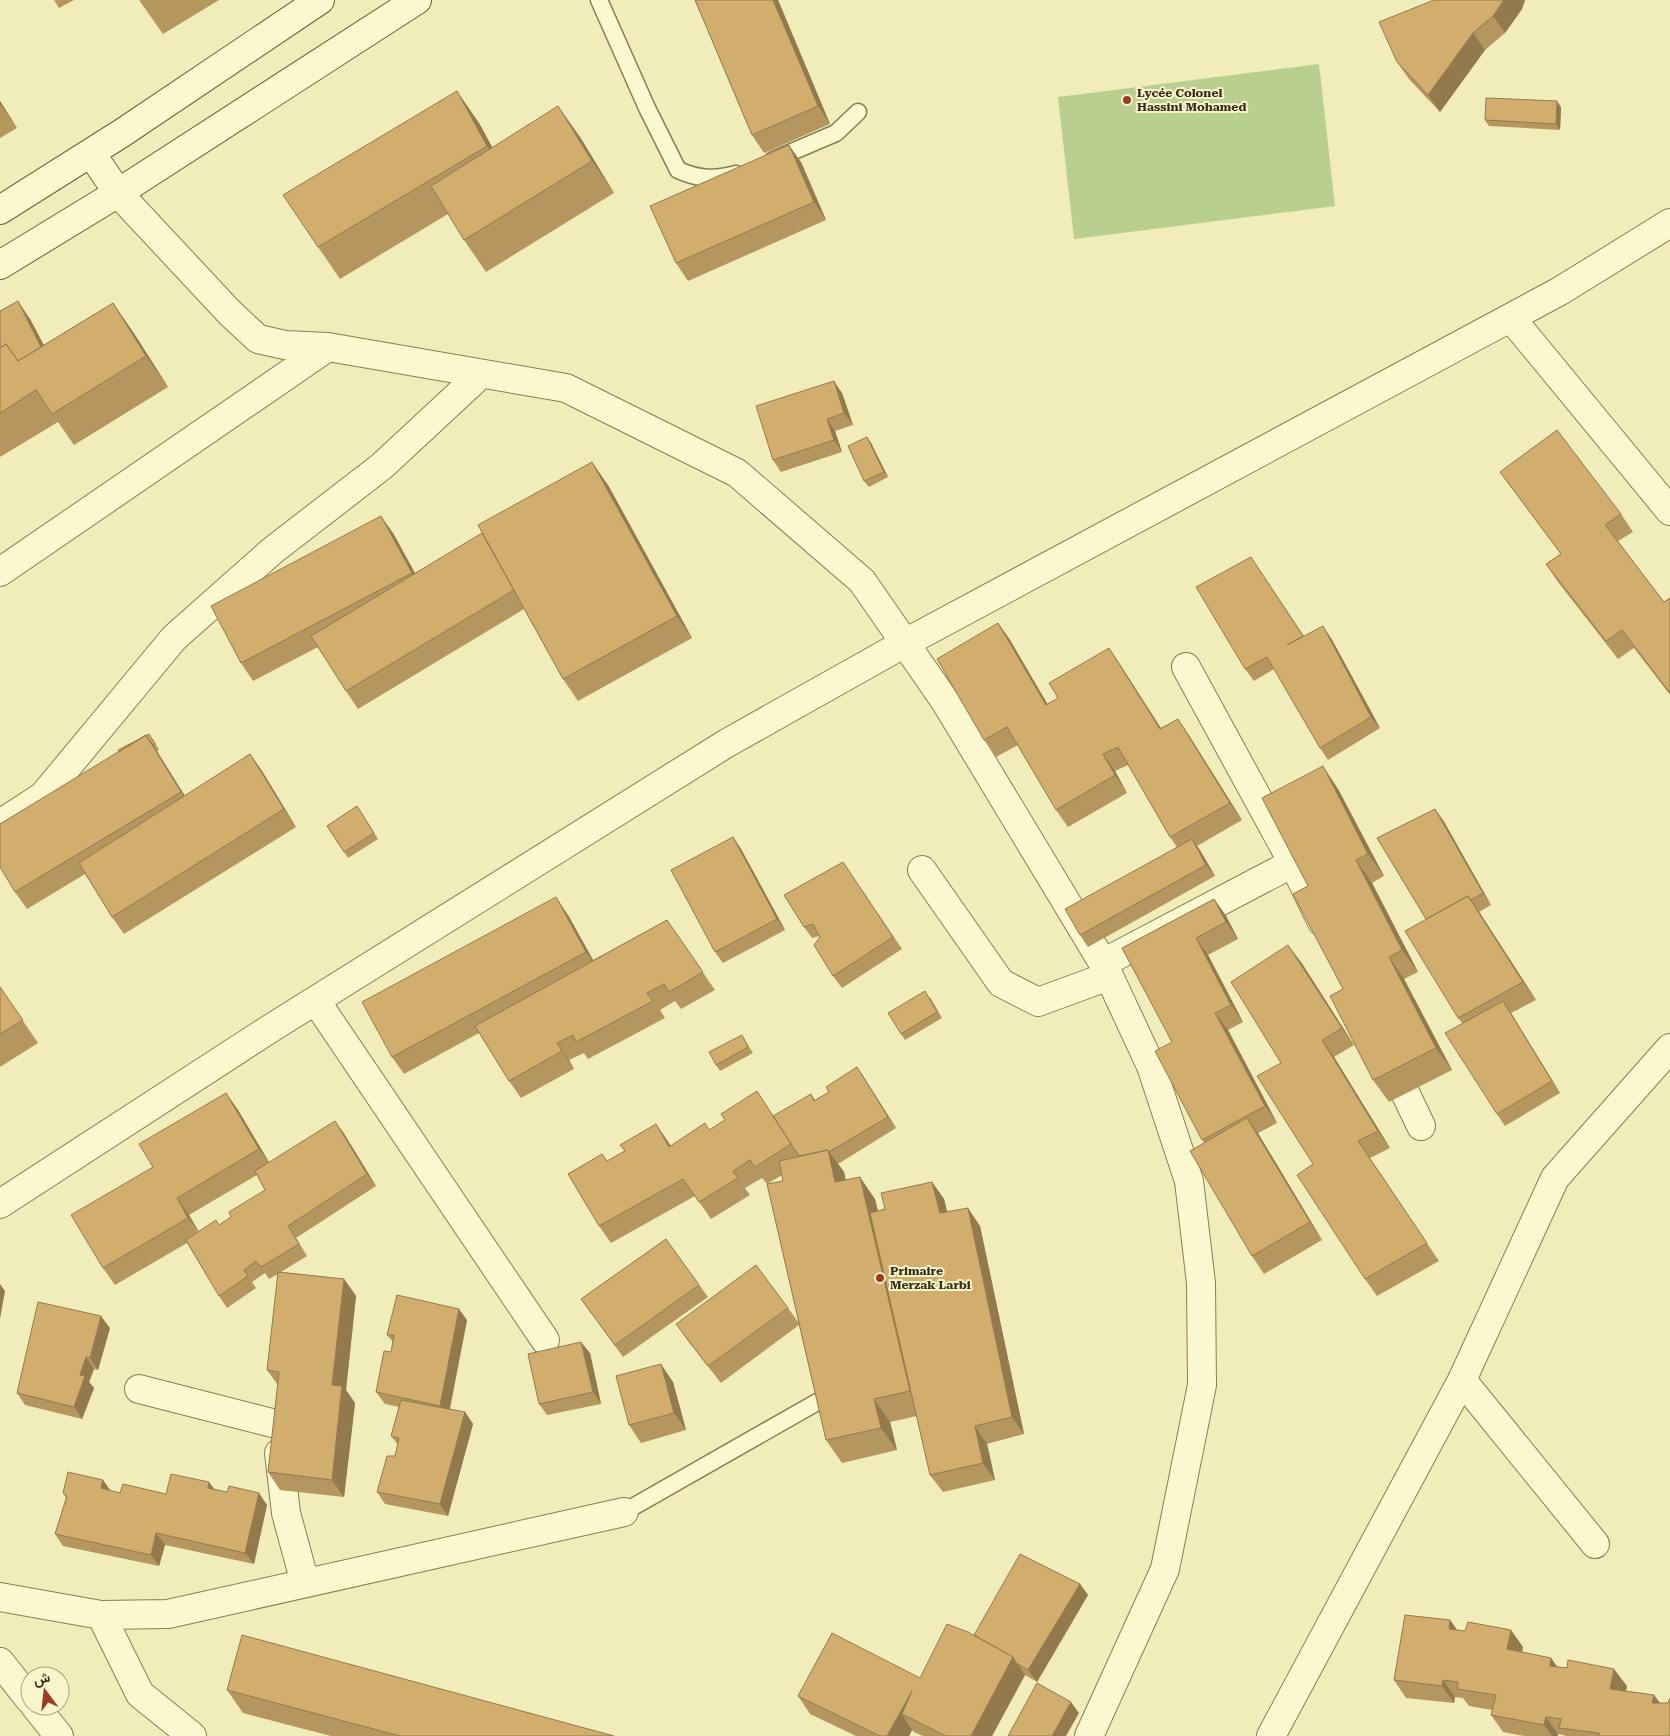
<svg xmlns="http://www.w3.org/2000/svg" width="1670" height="1736" font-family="'Roboto Serif',Vazirmatn,serif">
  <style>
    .green { fill: #b9cf8f }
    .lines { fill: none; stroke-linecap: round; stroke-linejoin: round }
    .lane-casing { stroke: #897c54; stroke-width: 19 }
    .street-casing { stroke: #897c54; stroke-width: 30 }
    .secondary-casing { stroke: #6a5d37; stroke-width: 30 }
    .lane { stroke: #fbf8cf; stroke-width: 16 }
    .street { stroke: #fbf8cf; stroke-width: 28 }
    .secondary { stroke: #fbf8cf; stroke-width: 28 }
    .wall { fill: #b5965f; fill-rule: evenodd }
    .shaded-wall { fill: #937a4d }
    .building { fill: #d2ae6e; stroke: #937a4d }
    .poi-dot { fill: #9c3b20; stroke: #f8f5cb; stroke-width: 2 }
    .labels { text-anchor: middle; stroke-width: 4; stroke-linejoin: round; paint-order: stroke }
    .poi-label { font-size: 12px; font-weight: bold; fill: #372e1a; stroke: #f8f5cb; text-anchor: start }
  </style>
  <rect width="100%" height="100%" fill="#f1edbb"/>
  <path class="green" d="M1319 64 1335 206 1074 239 1058 97Z"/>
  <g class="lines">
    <defs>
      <path id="lane" d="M599 0 647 108 678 170C698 179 715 180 736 174
        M773 160 836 133 858 112
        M624 1512 826 1397"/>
      <path id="street" d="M91 153 118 193 230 313 258 339 285 345 328 347 566 388 737 473 862 581 945 701 1103 963 1151 1066 1189 1181 1201 1283 1202 1385 1165 1569 1089 1736
        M1511 318 1670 511
        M0 572 328 347
        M0 824 43 796 174 638 272 551 382 466 481 374
        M1293 863 1322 922
        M922 870 1001 983 1038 1002 1109 976
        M1103 963 1293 863 1186 667
        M316 1001 545 1340
        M1389 1059 1421 1126
        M0 1204 268 1030 727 743 905 643 1560 291 1670 223
        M1462 1380 1595 1544
        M139 1389 276 1424
        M279 1453 286 1513 305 1583
        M0 1597 101 1615 168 1614 624 1512
        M101 1615 140 1694 192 1736
        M0 1662 30 1700
        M35 1706 59 1736
        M1271 1736 1462 1380 1555 1178 1670 1048"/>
      <path id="secondary" d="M0 210 122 133 320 0
        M0 265 118 193 417 0"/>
    </defs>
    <use href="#lane" class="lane-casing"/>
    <use href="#street" class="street-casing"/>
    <use href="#secondary" class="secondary-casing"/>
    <use href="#lane" class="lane"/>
    <use href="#street" class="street"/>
    <use href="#secondary" class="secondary"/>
  </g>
  <path class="wall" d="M54 0H74L59 8Z
    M139 0H219L163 34Z
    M695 0H778L830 124 764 153 752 135Z
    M1434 0H1525L1522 9 1505 33 1485 50 1440 112 1409 79 1397 62Z
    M0 101 17 128 0 138Z
    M1561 107 1560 130 1489 126 1485 120Z
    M479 123 492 147 580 137 614 193 486 272 464 240 448 214 340 279 318 247Z
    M801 162 826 220 688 281 676 263Z
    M113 303 135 335 168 387 74 445 58 422 0 457V311L30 319 44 345Z
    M842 393 853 425 835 431 842 452 781 472 773 460Z
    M867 437 871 443 888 477 869 487 864 481Z
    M1500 472 1621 514 1633 532 1618 541 1664 602 1670 598V695L1634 648 1618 659 1558 582 1546 564 1561 554Z
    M608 485 692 638 578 701 563 679 524 609 358 709 346 691 318 647 253 681 241 663 393 533 415 573Z
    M1259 569 1304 636 1331 638 1380 728 1328 760 1320 748 1274 669 1254 681 1245 669Z
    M998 623 1010 640 1047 704 1058 698 1109 648 1121 666 1161 728 1178 719 1190 737 1242 820 1197 846 1215 876 1088 947 1080 935 1177 847 1170 837 1128 765 1115 771 1127 793 1068 827 1056 810 1018 745 996 757 984 740Z
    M153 739 159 750 157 751 185 796 250 754 262 771 296 827 124 934 112 917 85 874 27 909 15 892Z
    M1338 789 1384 876 1372 883 1418 972 1404 979 1452 1070 1389 1102 1373 1080 1308 886Z
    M357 806 378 839 348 858 327 826Z
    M1443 820 1491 905 1479 912 1536 1000 1511 1013 1560 1093 1505 1126 1497 1114 1462 1023 1458 1018Z
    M733 837 741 849 785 930 723 963 715 952Z
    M843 862 902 949 842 988 833 976 820 936 812 938 804 927Z
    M1214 899 1226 916 1238 939 1208 955 1243 1022 1228 1030 1277 1123 1258 1133 1322 1240 1264 1274 1252 1256 1205 1143 1202 1140 1172 1042 1122 948Z
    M568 915 593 960 667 920 715 990 681 1009 675 1001 660 1010 665 1018 588 1059 584 1053 569 1060 574 1069 521 1098 509 1081 479 1033 404 1074 392 1057Z
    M1301 962 1354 1045 1334 1057 1390 1148 1370 1158 1439 1261 1377 1296 1365 1279 1313 1164 1281 1063Z
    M0 987 38 1043 0 1067Z
    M930 997 942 1018 905 1040 901 1034Z
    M742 1035 753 1053 720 1071 716 1065Z
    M857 1067 896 1128 838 1164 844 1172 845 1180 875 1199 878 1211 885 1209 932 1182 944 1199 947 1212 980 1226 1024 1434 987 1444 995 1480 943 1492 930 1475 917 1416 890 1422 897 1450 842 1463 826 1440 799 1325 721 1383 688 1341 676 1324 788 1308 799 1323 767 1184 762 1178 745 1188 750 1195 711 1219 695 1196 611 1243 599 1226 607 1161 624 1151 656 1124 671 1146 710 1130 774 1116 811 1094 815 1100 829 1092ZM782 1175 783 1181 767 1184Z
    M226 1093 238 1110 269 1162 343 1132 376 1186 296 1238 307 1256 281 1272 344 1279 356 1296 346 1390 355 1403 344 1497 280 1490 268 1472 278 1385 267 1370 278 1274 269 1279 265 1273 252 1282 256 1288 227 1308 219 1296 187 1243 115 1285 103 1268 153 1167ZM257 1175 265 1190 231 1217 219 1225 198 1232 189 1215Z
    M666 1239 708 1297 623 1357 581 1299Z
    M467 1320 450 1409 465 1412 473 1424 448 1516 385 1504 377 1492 395 1456 398 1445 391 1436 399 1407 385 1404 376 1392 391 1352 393 1342 387 1335Z
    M110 1328 98 1370 94 1369 89 1382 94 1388 82 1419 25 1405 17 1393Z
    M590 1353 601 1404 547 1415 539 1404Z
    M673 1382 686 1430 641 1443 629 1425Z
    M103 1480 111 1491 120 1493 166 1494 214 1489 267 1505 254 1564 165 1545 159 1566 63 1546 55 1534 66 1498 63 1493Z
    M1080 1584 1088 1595 1037 1682 1025 1675 992 1736H923L914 1732 912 1730 909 1736H856L810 1714 798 1696 920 1678 974 1635Z
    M1450 1620 1457 1630 1523 1647 1522 1652 1551 1658 1557 1667 1627 1686 1626 1691 1654 1695 1660 1703 1670 1736H1565L1564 1735 1558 1734V1736H1524L1503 1732 1491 1715 1492 1710 1469 1706 1463 1698 1455 1697 1454 1703 1406 1698 1394 1680Z
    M227 1690 614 1736H331L243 1713Z"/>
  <path class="shaded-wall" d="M773 0H778L830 124 818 106Z
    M1504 0H1525L1522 9 1505 33 1493 16Z
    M1473 33 1485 50 1440 112 1428 95Z
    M457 91 479 123 509 178 487 146Z
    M0 101 17 128 0 104Z
    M1557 101 1561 107 1560 130 1556 124Z
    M558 106 580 137 614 193 592 161Z
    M789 145 801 162 826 220 814 202Z
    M18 301 30 319 56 369 43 352Z
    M113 303 135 335 168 387 146 356Z
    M834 381 842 393 853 425 844 413Z
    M827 419 835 431 842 452 834 440Z
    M867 437 871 443 888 477 884 472Z
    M592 462 608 485 692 638 677 616Z
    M381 516 393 533 424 590 412 573Z
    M998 623 1010 640 1058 722 1046 705Z
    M1323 626 1331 638 1380 728 1371 717Z
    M1109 648 1121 666 1172 746 1160 729Z
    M1178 719 1190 737 1242 820 1230 803Z
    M146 735 158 753 193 809 181 792Z
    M250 754 262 771 296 827 284 809Z
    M1103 754 1115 771 1127 793 1115 775Z
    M1323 766 1338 789 1384 876 1368 854Z
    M1435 809 1443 820 1491 905 1483 893Z
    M733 837 741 849 785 930 777 919Z
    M1192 839 1200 850 1215 876 1206 865Z
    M1356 860 1372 883 1418 972 1402 950Z
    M1468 896 1480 913 1536 1000 1523 982Z
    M556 897 568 915 598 969 586 952Z
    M1214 899 1226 916 1238 939 1226 922Z
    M1196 938 1208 955 1243 1022 1231 1005Z
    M1288 945 1301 962 1354 1045 1342 1028Z
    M1389 957 1404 979 1452 1070 1436 1048Z
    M1503 1001 1511 1013 1560 1093 1552 1081Z
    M1215 1013 1228 1030 1277 1123 1265 1106Z
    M1322 1040 1334 1057 1390 1148 1378 1131Z
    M557 1043 569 1060 574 1069 562 1051Z
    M857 1067 865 1079 896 1128 888 1117Z
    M226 1093 238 1110 271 1166 259 1149Z
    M1247 1118 1259 1135 1322 1240 1310 1222Z
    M335 1121 343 1132 376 1186 367 1174Z
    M656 1124 668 1142 682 1164 669 1147Z
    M828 1150 844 1172 851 1204 835 1182Z
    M860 1177 875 1199 925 1414 910 1391Z
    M932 1182 944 1199 952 1230 940 1213Z
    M177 1198 189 1215 201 1235 188 1218Z
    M968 1208 980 1226 1024 1434 1012 1417Z
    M344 1279 356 1296 346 1390 355 1403 344 1497 332 1480V1385Z
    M0 1284 5 1291 0 1319Z
    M459 1309 467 1320 448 1417 440 1406Z
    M101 1316 110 1328 98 1370 90 1358Z
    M581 1342 590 1353 601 1404 593 1392Z
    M86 1357 94 1369 89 1382 94 1388 82 1419 74 1407 80 1375Z
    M661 1364 673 1382 686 1430 674 1413Z
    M874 1399 890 1422 897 1450 881 1428Z
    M465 1412 473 1424 448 1516 440 1504Z
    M975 1426 987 1444 995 1480 983 1463Z
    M103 1480 111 1492 101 1488Z
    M209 1482 218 1494 208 1488Z
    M259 1493 267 1505 254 1564 245 1553Z
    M156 1533 165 1545 159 1566 151 1555Z
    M1080 1584 1088 1595 1037 1682 1028 1670Z
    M1450 1620 1462 1637 1449 1629Z
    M1511 1630 1523 1647 1519 1667 1507 1649Z
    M1013 1657 1025 1675 992 1736H971Z
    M1551 1658 1563 1675 1550 1666Z
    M1614 1669 1627 1686 1622 1706 1610 1689Z
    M1443 1680 1455 1697 1454 1703 1442 1686Z
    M912 1691 902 1714 912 1730 909 1736H887Z
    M1654 1695 1666 1712 1652 1703Z
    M1071 1702 1079 1713 1066 1736H1052Z
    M1546 1717 1558 1734V1736H1552L1544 1725Z"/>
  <path class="building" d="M695 0H773L818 106 752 135Z
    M1434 0H1504L1493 16 1473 33 1428 95 1397 62 1379 22Z
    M457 91 487 146 318 247 283 195Z
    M1486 98 1557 101 1556 124 1485 120Z
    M558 106 592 161 464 240 431 186Z
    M789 145 814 202 676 263 650 206Z
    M18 301 41 347 18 361 6 344 0 348V311Z
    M113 303 146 356 52 414 36 390 0 413V348L6 344 18 361Z
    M834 381 844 413 827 419 834 440 773 460 756 406Z
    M1557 430 1621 514 1605 525 1664 602 1670 598V693L1622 630 1606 641 1546 564 1561 554 1500 472Z
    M867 437 884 472 864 481 848 446Z
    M592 462 677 616 563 679 478 525Z
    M381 516 412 573 241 663 211 606Z
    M482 533 514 590 346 691 311 636Z
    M1251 557 1303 636 1287 645 1323 626 1371 717 1320 748 1267 657 1245 669 1196 587Z
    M998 623 1046 705 1058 698 1049 683 1109 648 1160 729 1178 719 1230 803 1170 837 1118 747 1103 754 1115 775 1056 810 1007 727 984 740 937 659Z
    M149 734 155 744 153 745 146 735 119 752 118 750Z
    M146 735 181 792 15 892 0 867V824Z
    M250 754 284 809 112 917 79 863Z
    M1323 766 1368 854 1356 860 1402 950 1389 957 1436 1048 1373 1080 1330 996 1343 989 1293 894 1308 886 1262 798Z
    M357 806 374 833 344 852 327 826Z
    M1435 809 1483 893 1471 900 1468 896 1426 919 1377 838Z
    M733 837 777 919 715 952 671 870Z
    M1192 839 1206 865 1080 935 1065 909Z
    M843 862 893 937 833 976 814 945 820 937 813 924 804 927 784 895Z
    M1468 896 1523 982 1458 1018 1405 931Z
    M556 897 586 952 392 1057 362 1002Z
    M1214 899 1226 922 1196 938 1231 1005 1215 1013 1265 1106 1202 1140 1155 1051 1172 1042 1122 948Z
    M667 920 703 972 669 992 664 984 647 993 653 1001 576 1042 573 1035 557 1043 562 1051 509 1081 475 1026Z
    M1288 945 1342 1028 1322 1040 1378 1131 1358 1141 1427 1243 1365 1279 1297 1175 1313 1164 1257 1076 1281 1063 1231 982Z
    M0 987 23 1020 0 1034Z
    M925 991 937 1012 901 1034 888 1013Z
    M1503 1001 1552 1081 1497 1114 1445 1033Z
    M742 1035 748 1047 716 1065 709 1052Z
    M857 1067 888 1117 829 1152 828 1150 799 1156 773 1116 811 1094 814 1101 829 1092 826 1087Z
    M757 1091 791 1144 755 1167 750 1160 733 1171 738 1178 699 1202 683 1179 599 1226 568 1174 602 1154 607 1161 625 1151 620 1145 656 1124 669 1147 705 1123 709 1130 725 1120 721 1114Z
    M226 1093 259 1149 177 1198 188 1218 103 1268 71 1215 153 1167 139 1144Z
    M1247 1118 1310 1222 1252 1256 1190 1151Z
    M335 1121 367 1174 288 1226 299 1244 261 1267 256 1261 244 1270 248 1276 219 1296 186 1240 216 1220 219 1225 231 1217 229 1212 265 1190 255 1171Z
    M828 1150 835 1182 860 1177 910 1391 874 1399 881 1428 826 1440 767 1184 783 1181 779 1161Z
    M932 1182 940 1213 968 1208 1012 1417 975 1426 983 1463 930 1475 870 1213 885 1209 881 1193Z
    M666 1239 699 1285 615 1345 581 1299Z
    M756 1265 788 1308 708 1366 676 1324Z
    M278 1272 344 1279 332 1385 342 1386 332 1480 268 1472 279 1372 267 1370Z
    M397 1295 459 1309 440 1406 376 1392 384 1351 391 1352 394 1335H387Z
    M38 1302 101 1316 90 1358 86 1357 80 1375 85 1376 74 1407 17 1393Z
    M581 1342 593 1392 539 1404 528 1354Z
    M661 1364 674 1413 629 1425 616 1376Z
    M401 1400 465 1412 440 1504 377 1492 387 1456H395L399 1438 391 1436Z
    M68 1472 103 1480 101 1488 120 1493 123 1484 166 1494 171 1474 209 1482 208 1488 227 1492 229 1486 259 1493 245 1553 156 1533 151 1555 55 1534 67 1496 63 1493Z
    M1020 1554 1080 1584 1028 1670 1016 1663 1013 1657 974 1635Z
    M1405 1615 1450 1620 1449 1629 1465 1631 1468 1622 1511 1630 1507 1649 1551 1658 1550 1666 1567 1668 1568 1660 1614 1669 1610 1689 1654 1695 1652 1703H1668L1670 1698V1736H1599V1733L1559 1728 1561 1719 1546 1717 1544 1725 1491 1715 1496 1695 1457 1689 1458 1682 1443 1680 1442 1686 1394 1680Z
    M947 1624 968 1632 1013 1657 971 1736H946L902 1714 912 1691 887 1736H880L798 1696 832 1633 920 1678Z
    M242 1635 614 1736H400L227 1690Z
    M1037 1683 1071 1702 1052 1736H1008Z"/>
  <g class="poi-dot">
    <circle cx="1127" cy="100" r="5"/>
    <circle cx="880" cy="1278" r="5"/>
  </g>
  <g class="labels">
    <g class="poi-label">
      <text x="1137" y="97">Lycée Colonel<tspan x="1137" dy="14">Hassini Mohamed</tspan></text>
      <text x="890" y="1275">Primaire<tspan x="890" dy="14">Merzak Larbi</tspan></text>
    </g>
  </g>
  <g transform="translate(45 1691) rotate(345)"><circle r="24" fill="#f8f5cb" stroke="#aba584"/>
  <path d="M0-4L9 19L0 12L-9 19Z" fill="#9c3b20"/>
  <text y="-8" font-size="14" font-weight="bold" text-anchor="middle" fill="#372e1a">ش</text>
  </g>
</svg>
